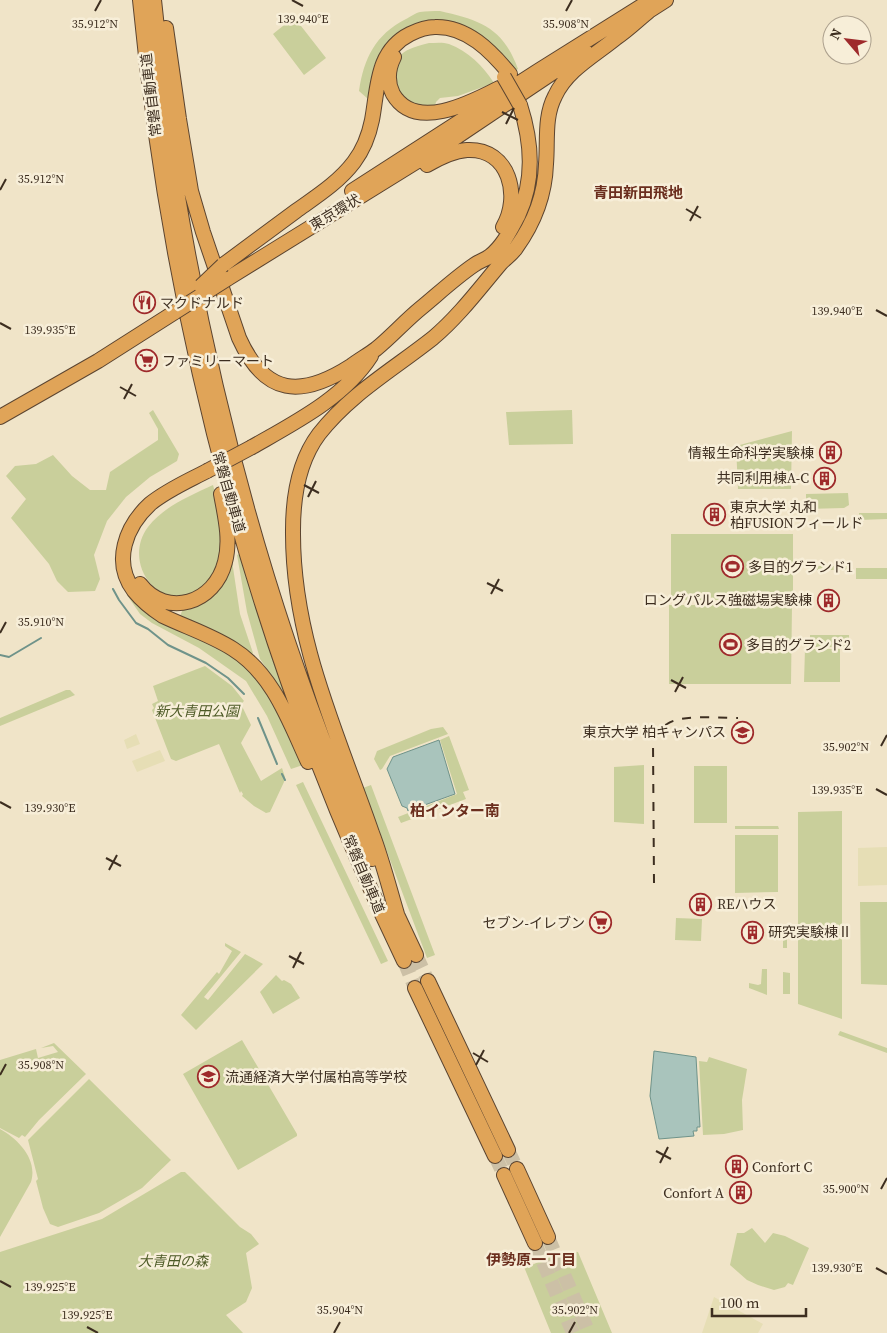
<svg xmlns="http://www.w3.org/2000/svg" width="887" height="1333" font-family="'Source Serif 4','Noto Sans JP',serif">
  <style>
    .farmland { fill: #e6deb5 }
    .green { fill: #c9cf9b }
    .water { fill: #a9c4bc; stroke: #6f938a }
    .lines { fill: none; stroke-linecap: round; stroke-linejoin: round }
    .stream { stroke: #6f938a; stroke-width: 2 }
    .highway-tunnel { stroke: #ccc0a6; stroke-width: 14; stroke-dasharray: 14 7; stroke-linecap: butt }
    .highway-casing { stroke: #5b4430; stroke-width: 16 }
    .highway { stroke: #e0a458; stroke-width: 14 }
    .rail { stroke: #3d2e20; stroke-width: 2; stroke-dasharray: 9 9; stroke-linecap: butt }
    .highway-bridge-casing { stroke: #5b4430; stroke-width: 16; stroke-linecap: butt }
    .highway-bridge { stroke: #e0a458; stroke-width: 14 }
    .ticks { fill: none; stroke: #3d2e20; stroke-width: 2 }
    .labels { text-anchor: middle; stroke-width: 5; stroke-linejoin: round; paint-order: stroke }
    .street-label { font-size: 14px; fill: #3d2e20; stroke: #f7eed8 }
    .poi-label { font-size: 14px; fill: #3d2e20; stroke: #f7eed8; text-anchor: start }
    .park-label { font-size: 14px; font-style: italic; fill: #4d5a26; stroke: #f7eed8 }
    .neighbourhood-label { font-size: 15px; font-weight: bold; fill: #6b2e1e; stroke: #f7eed8 }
    .ticks-label { font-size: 12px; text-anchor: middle; fill: #3d2e20; stroke: #f7eed8; stroke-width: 5; stroke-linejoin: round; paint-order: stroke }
  </style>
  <rect width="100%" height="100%" fill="#f0e4c8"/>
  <path class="farmland" d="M136 734 140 744 127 749 124 740Z
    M160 750 165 761 137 772 132 761Z
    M887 847V885L858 886V848Z
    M714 1297 763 1324 758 1333H702Z"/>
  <path class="green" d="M440 11C479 20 503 27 518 69L514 71 465 29 418 26 403 29 381 50 374 66 368 99 359 91C364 58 375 35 406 19 410 17 415 13 420 12 426 11 433 11 440 11Z
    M294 17 326 58 304 75 273 34Z
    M429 43C435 43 443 42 449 44 468 51 483 66 494 83L458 96 440 98 436 102 434 109 410 105 394 87C396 54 396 52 429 43Z
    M153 410 179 454 177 461 150 477 126 497 107 521 94 555 100 579 95 591 68 592 57 581 49 564 11 518 26 499 6 476 15 466 36 464 53 455 72 476 90 490H106L110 472 158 440V429L149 413Z
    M572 410 573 444 509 445 506 412Z
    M792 431 791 489H738L736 446Z
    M213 485 219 507 222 561 200 594C196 595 190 597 185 597 147 600 126 556 148 527 164 506 190 496 213 485Z
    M848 493 849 505 844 508 806 509V494Z
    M859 513H887V519L859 520Z
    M671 534H793V600H671Z
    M241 553 286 690 283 692 260 659 247 612 237 555Z
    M232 561 240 614 253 653 252 654 233 641 180 616 183 609Z
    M812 566H851V570H812Z
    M856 568H887V579H856Z
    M130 593 239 659 265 682 303 765 291 769 267 716 246 681 199 648 152 623 140 614 127 595Z
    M669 605H792L791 684H669Z
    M810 635H849V647H810Z
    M805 649H840V682H804Z
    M205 666 232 686 244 701 241 704 251 725 241 743 261 781 282 768 285 777 284 782 270 812 266 813 254 806 242 796 243 794 241 791 240 793 219 744 176 761 171 759 152 710 154 708 152 704 158 701 153 686Z
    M66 690H70L75 695 0 726V718Z
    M443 727 448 734 390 756 382 769 380 770 374 759 377 751 431 729Z
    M449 736 469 790 463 792 466 799 401 823 398 817 457 794 440 740Z
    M644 765V824L614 822V767Z
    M694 766H727V823H694Z
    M303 782 388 961 381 964 296 785Z
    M371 785 435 955 427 958 363 788Z
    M842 811V1019L798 1004V812Z
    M735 826H778L779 829H735Z
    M735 835H778V892L735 893Z
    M860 902H887V985L861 984Z
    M676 918 702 919 701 941 675 940Z
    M783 926H787V948H783Z
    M225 943 241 952 204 997 208 1000 245 954 263 964 196 1030 181 1015 217 972 219 974 232 951 225 946Z
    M762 969H767V995L749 988V983L758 985 761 984Z
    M783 972 790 973V994H783Z
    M276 975 282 981 284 980 291 984 300 998 273 1014 260 992Z
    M840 1031 887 1048V1053L838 1035Z
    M242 1040 297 1134V1136L238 1170 183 1074Z
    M54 1043 86 1074 39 1120 25 1137 22 1135 19 1138 0 1128V1060L36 1049 38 1058 58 1052 53 1046 41 1048Z
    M709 1057 747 1069 742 1100 743 1130 724 1134 703 1135 699 1061 707 1062Z
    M89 1079 171 1160 142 1188 99 1213 58 1227 50 1224 43 1208 36 1181 38 1179 28 1140Z
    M0 1129C18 1139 38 1159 31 1182L0 1237Z
    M181 1172H185L240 1227 251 1234 259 1244 246 1253 252 1288 246 1302 226 1315 243 1333H0V1252L102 1219Z
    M752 1228 765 1243 773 1233 785 1236 809 1248 793 1285 788 1283 785 1287 774 1290 758 1285 747 1280 730 1265 737 1233H744Z
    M563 1251 578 1252 612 1333H551L522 1262 529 1260 530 1265 534 1264Z"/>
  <path class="water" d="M439 740 455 794 408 811 407 808 402 806 387 769 393 757Z
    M654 1051 696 1057 700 1127H697V1131H693L694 1136 659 1139 650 1096Z"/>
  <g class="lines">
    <path class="stream" d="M113 589 119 600 136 623 148 629 168 645 206 663 228 678 244 694
      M0 655 9 657 41 638
      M258 718 277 764
      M282 774 285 780"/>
    <path class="highway-tunnel" d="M416 955 428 981
      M404 961 415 988
      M508 1150 517 1169
      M495 1156 504 1175
      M548 1237 589 1333
      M535 1243 573 1333"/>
    <defs>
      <path id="highway" d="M140 0C172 333 258 659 404 961
        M154 0C161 64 167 128 177 191 215 419 278 646 372 859
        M641 16 666 0
        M166 28 179 119 191 191 203 232 239 338C265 396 301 398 351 366 359 360 368 355 376 349 392 336 405 321 421 308 438 294 455 278 474 265 479 261 485 260 490 256 503 246 511 229 518 216 535 180 532 142 520 105
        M394 57C388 69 387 82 393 94 415 132 470 103 499 88
        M427 165C439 158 453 151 467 150 510 148 521 197 503 227
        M352 191 538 71 648 2
        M223 265C247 247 272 229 296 211 317 196 339 182 354 162 363 150 369 135 372 120 378 88 376 51 410 34 418 30 426 27 435 27 467 26 491 51 510 74
        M227 279 458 136 585 51
        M0 417 98 361 175 312
        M252 447C294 423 344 398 371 356
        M207 471C188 481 167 490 150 504 126 526 112 562 134 591 142 601 152 609 163 616 186 627 211 635 233 649 273 674 289 721 308 762
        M140 584C167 619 215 603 225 562 231 540 225 516 221 494
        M393 906 416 955
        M397 914C389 887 382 859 372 833 337 732 292 639 293 530 293 497 298 462 319 434 350 394 394 369 433 338 459 316 479 289 501 263 506 258 512 254 516 248 534 223 545 195 546 164 548 141 544 117 555 96 567 70 594 56 616 38 628 30 638 20 649 11
        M428 981 508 1150
        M415 988 495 1156
        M517 1169 548 1237
        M504 1175 535 1243"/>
    </defs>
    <use href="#highway" class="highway-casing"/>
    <use href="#highway" class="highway"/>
    <path class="rail" d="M654 883 653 743C657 736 660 728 667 724 681 714 720 718 738 718"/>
    <defs>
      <path id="highway-bridge" d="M504 77 520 105
        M201 286 223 265
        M175 312 227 279
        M207 471 252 447"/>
    </defs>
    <use href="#highway-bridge" class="highway-bridge-casing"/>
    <use href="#highway-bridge" class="highway-bridge"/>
  </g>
  <path class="ticks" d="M292 0 303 6M95 11 101 0M566 11 572 0M502 112 518 120M506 124 514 108M0 190 6 179M686 209 701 218M690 221 698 206M876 310 887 316M0 323 11 329M120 387 136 396M124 399 132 384M304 485 319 493M308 497 316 481M487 583 503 591M491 594 499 579M0 633 6 622M671 680 686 688M675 692 683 677M881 746 887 735M876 789 887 795M0 802 11 808M106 858 121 866M109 870 117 855M289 956 304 964M293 968 301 952M473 1053 488 1062M476 1065 484 1050M0 1075 6 1064M656 1151 671 1159M660 1163 668 1147M881 1189 887 1178M876 1268 887 1274M0 1281 11 1287M87 1327 98 1333M334 1333 340 1322M569 1333 575 1322"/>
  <defs>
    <symbol id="restaurant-ring" viewBox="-11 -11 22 22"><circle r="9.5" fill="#f7eed8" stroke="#9e2a2b" stroke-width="1.5"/><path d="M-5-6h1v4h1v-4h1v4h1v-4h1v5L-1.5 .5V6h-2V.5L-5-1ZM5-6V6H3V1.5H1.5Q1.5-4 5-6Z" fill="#9e2a2b"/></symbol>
    <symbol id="supermarket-ring" viewBox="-11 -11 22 22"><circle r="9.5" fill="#f7eed8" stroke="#9e2a2b" stroke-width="1.5"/><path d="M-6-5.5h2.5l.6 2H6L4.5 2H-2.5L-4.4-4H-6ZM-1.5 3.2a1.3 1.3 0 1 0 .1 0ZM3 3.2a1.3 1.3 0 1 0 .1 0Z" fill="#9e2a2b"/></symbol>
    <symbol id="building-ring" viewBox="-11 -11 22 22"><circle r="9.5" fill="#f7eed8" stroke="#9e2a2b" stroke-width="1.5"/><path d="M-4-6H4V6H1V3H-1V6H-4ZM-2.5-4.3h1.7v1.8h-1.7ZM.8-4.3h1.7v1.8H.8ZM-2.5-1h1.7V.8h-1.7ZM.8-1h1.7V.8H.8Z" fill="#9e2a2b"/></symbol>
    <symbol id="stadium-ring" viewBox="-11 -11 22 22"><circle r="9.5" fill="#f7eed8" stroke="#9e2a2b" stroke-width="1.5"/><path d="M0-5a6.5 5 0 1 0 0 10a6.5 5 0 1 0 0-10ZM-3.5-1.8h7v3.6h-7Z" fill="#9e2a2b"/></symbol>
    <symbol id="university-ring" viewBox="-11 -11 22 22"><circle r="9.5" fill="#f7eed8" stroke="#9e2a2b" stroke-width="1.5"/><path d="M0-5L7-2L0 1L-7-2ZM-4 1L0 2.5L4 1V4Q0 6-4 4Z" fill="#9e2a2b"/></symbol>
    <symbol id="school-ring" viewBox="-11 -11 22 22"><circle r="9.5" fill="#f7eed8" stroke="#9e2a2b" stroke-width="1.5"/><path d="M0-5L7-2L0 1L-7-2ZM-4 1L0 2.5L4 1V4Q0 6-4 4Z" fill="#9e2a2b"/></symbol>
  </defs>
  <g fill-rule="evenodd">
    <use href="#restaurant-ring" x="132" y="290" width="25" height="25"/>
    <use href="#supermarket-ring" x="134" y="348" width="25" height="25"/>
    <use href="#building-ring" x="818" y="440" width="25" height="25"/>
    <use href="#building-ring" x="812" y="466" width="25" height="25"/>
    <use href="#building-ring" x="702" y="502" width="25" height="25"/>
    <use href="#stadium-ring" x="720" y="554" width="25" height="25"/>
    <use href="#building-ring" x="816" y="588" width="25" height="25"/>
    <use href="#stadium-ring" x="718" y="632" width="25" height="25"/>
    <use href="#university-ring" x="730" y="720" width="25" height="25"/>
    <use href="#building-ring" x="688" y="892" width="25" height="25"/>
    <use href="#supermarket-ring" x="588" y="910" width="25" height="25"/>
    <use href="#building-ring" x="740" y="920" width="25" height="25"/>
    <use href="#school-ring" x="196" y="1064" width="25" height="25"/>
    <use href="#building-ring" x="724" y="1154" width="25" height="25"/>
    <use href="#building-ring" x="728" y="1180" width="25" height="25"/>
  </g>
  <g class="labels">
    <g class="street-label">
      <text transform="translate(151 95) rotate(-97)" y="5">常磐自動車道</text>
      <text transform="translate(335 212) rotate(-31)" y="5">東京環状</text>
      <text transform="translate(229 492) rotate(74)" y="5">常磐自動車道</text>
      <text transform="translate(364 874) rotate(67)" y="5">常磐自動車道</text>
    </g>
    <g class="poi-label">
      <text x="160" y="308">マクドナルド</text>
      <text x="162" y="366">ファミリーマート</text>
      <text x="814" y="458" text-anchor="end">情報生命科学実験棟</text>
      <text x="809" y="483" text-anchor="end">共同利用棟A-C</text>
      <text x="730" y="512">東京大学 丸和<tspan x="730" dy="16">柏FUSIONフィールド</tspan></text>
      <text x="748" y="572">多目的グランド1</text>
      <text x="812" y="605" text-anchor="end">ロングパルス強磁場実験棟</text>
      <text x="746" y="650">多目的グランド2</text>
      <text x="726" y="737" text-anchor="end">東京大学 柏キャンパス</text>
      <text x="717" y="909">REハウス</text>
      <text x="585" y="928" text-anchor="end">セブン-イレブン</text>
      <text x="768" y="937">研究実験棟Ⅱ</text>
      <text x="225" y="1082">流通経済大学付属柏高等学校</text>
      <text x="752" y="1172">Confort C</text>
      <text x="724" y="1198" text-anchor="end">Confort A</text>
    </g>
    <g class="park-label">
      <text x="197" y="716">新大青田公園</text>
      <text x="173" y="1266">大青田の森</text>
    </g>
    <g class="neighbourhood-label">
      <text x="638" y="198">青田新田飛地</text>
      <text x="455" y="816">柏インター南</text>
      <text x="531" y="1265">伊勢原一丁目</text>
    </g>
  </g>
  <g class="ticks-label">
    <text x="303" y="23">139.940°E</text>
    <text x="95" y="28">35.912°N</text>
    <text x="566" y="28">35.908°N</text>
    <text x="41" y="183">35.912°N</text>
    <text x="837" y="315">139.940°E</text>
    <text x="50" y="334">139.935°E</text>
    <text x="41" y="626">35.910°N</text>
    <text x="846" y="751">35.902°N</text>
    <text x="837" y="794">139.935°E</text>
    <text x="50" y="812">139.930°E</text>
    <text x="41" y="1069">35.908°N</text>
    <text x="846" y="1193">35.900°N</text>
    <text x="837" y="1272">139.930°E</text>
    <text x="50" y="1291">139.925°E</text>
    <text x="340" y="1314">35.904°N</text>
    <text x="575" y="1314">35.902°N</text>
    <text x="87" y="1319">139.925°E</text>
  </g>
  <g transform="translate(847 40) rotate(298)"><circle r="24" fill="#f7eed8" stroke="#ada18e"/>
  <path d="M0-4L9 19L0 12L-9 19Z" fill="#9e2a2b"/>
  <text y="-8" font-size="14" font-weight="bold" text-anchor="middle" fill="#3d2e20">N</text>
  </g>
  <path d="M712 1308v8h94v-8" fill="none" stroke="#3d2e20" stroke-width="2.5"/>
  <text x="720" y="1308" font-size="15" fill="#3d2e20" stroke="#f7eed8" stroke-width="4" paint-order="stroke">100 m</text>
</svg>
